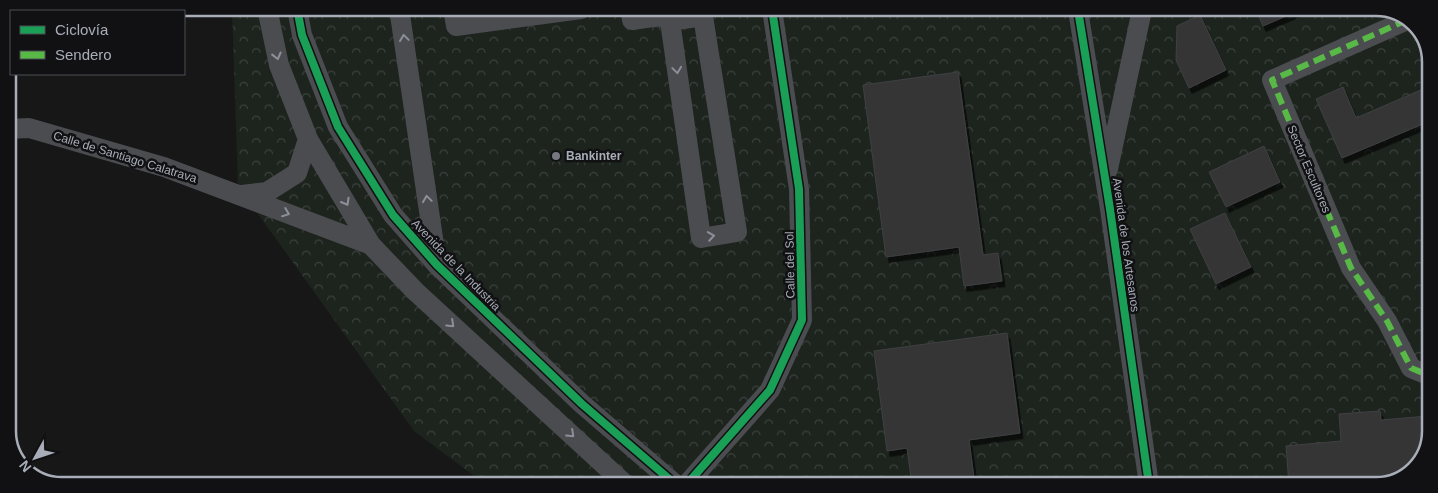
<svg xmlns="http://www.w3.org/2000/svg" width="1438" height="493" font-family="Arial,sans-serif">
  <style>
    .forest { fill: url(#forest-crowns) }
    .building { fill: #353536; stroke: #3f4043; filter: url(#shadow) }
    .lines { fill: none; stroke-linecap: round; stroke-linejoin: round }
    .minor { stroke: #4b4c50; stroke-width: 20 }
    .quiet { stroke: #58b947; stroke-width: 6; stroke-dasharray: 12 6; stroke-linecap: butt }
    .cycleway-casing { stroke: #111113; stroke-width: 11 }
    .cycleway { stroke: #1a9f57; stroke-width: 8 }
    .oneway { stroke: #8c9099 }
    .poi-dot { fill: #757880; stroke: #111113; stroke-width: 2 }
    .labels { text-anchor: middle; stroke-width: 5; stroke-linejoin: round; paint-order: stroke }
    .poi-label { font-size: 12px; font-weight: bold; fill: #a8adb8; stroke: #111113; text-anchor: start }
    .street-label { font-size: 12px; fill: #a8adb8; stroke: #111113 }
    .rim { fill: none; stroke: #a8adb8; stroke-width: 2.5 }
  </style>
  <defs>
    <pattern id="forest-crowns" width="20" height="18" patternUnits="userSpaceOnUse" patternTransform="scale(1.25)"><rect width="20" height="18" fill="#1d241e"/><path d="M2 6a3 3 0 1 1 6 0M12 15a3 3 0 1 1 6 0" fill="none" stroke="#3b413d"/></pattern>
    <filter id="shadow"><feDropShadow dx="3" dy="5.5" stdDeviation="0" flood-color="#0009"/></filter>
  </defs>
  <rect width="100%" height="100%" fill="#171717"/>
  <path class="forest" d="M232 8 1393 10 1419 29 1430 58 1428 448 1409 474 1376 485 485 484 414 431 238 186Z"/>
  <path class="building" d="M1256 10H1300L1263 26Z
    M1200 15 1226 70 1189 88 1176 60 1177 26Z
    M958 72 983 255 998 253 1002 281 964 286 959 247 886 257 863 85Z
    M1430 86V121L1342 158 1316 99 1343 87 1356 118Z
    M1264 146 1280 182 1226 207 1209 172Z
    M1225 213 1251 267 1216 284 1190 229Z
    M1007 333 1020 433 969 440 975 485H912L907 448 887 451 874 351Z
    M1380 411 1381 420 1428 416V448L1409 474 1376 486 1289 485 1286 446 1341 441 1339 414Z"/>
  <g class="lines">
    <path class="minor" d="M267 8 279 65 308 139 371 245 415 291 625 484
      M297 8 302 35 338 127 393 215 437 265 582 404 675 484
      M399 8 437 265
      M453 8 456 26 581 9
      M631 9 632 20 660 16 670 21 703 16 702 9
      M1078 10 1110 209 1149 485
      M1407 20 1272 80 1351 268 1387 321 1411 368 1428 375
      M670 21 701 238 737 232 703 16
      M8 129 29 128 164 167 371 245
      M1108 169 1142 10
      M242 195 267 192 297 173 308 139
      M687 484 770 390 802 320 799 189 772 9"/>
    <path class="quiet" d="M1407 20 1272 80 1351 268 1387 321 1411 368 1428 375"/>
    <defs>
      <path id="cycleway" d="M297 8 302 35 338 127 393 215 437 265 582 404 675 484
        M1078 10 1110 209 1149 485
        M687 484 770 390 802 320 799 189 772 9"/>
    </defs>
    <use href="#cycleway" class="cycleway-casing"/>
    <use href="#cycleway" class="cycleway"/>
  </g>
  <defs><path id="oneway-chevron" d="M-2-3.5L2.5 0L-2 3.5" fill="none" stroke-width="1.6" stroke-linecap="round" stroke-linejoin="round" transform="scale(1.25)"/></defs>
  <g class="oneway">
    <use href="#oneway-chevron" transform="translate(404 38) rotate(-98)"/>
    <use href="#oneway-chevron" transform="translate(277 56) rotate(76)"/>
    <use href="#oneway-chevron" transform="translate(677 70) rotate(82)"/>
    <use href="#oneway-chevron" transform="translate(427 199) rotate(-98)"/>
    <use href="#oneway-chevron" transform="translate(346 202) rotate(60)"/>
    <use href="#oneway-chevron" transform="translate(286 213) rotate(21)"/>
    <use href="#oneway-chevron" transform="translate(711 236) rotate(-9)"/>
    <use href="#oneway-chevron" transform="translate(451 324) rotate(43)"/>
    <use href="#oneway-chevron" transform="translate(571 434) rotate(43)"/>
  </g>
  <circle class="poi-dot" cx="556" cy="156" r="5"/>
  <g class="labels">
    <g class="poi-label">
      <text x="566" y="160">Bankinter</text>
    </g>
    <g class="street-label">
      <text transform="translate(125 157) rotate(17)" y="4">Calle de Santiago Calatrava</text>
      <text transform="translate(1309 169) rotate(67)" y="4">Sector Escultores</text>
      <text transform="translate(1126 245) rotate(82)" y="4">Avenida de los Artesanos</text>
      <text transform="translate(456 265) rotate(46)" y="4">Avenida de la Industria</text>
      <text transform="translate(790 265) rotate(-91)" y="4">Calle del Sol</text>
    </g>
  </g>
  <path d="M0 0H1438V493H0ZM62 16H1376A46 46 0 0 1 1422 62V431A46 46 0 0 1 1376 477H62A46 46 0 0 1 16 431V62A46 46 0 0 1 62 16Z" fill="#111113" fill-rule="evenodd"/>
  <path class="rim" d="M62 16H1376A46 46 0 0 1 1422 62V431A46 46 0 0 1 1376 477H62A46 46 0 0 1 16 431V62A46 46 0 0 1 62 16Z"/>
  <rect x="10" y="10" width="175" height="65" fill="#111113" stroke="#4d4f55"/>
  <rect x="20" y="26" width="25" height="8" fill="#1a9f57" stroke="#4d4f55"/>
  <text x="55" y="35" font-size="15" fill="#a8adb8">Ciclovía</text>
  <rect x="20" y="51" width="25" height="8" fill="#58b947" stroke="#4d4f55"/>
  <text x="55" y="60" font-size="15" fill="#a8adb8">Sendero</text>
  <g transform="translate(35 458) rotate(230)" stroke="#111113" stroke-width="4" paint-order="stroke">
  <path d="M0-4L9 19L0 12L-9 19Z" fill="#a8adb8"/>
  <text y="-8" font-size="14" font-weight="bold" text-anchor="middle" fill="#a8adb8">N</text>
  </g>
</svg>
